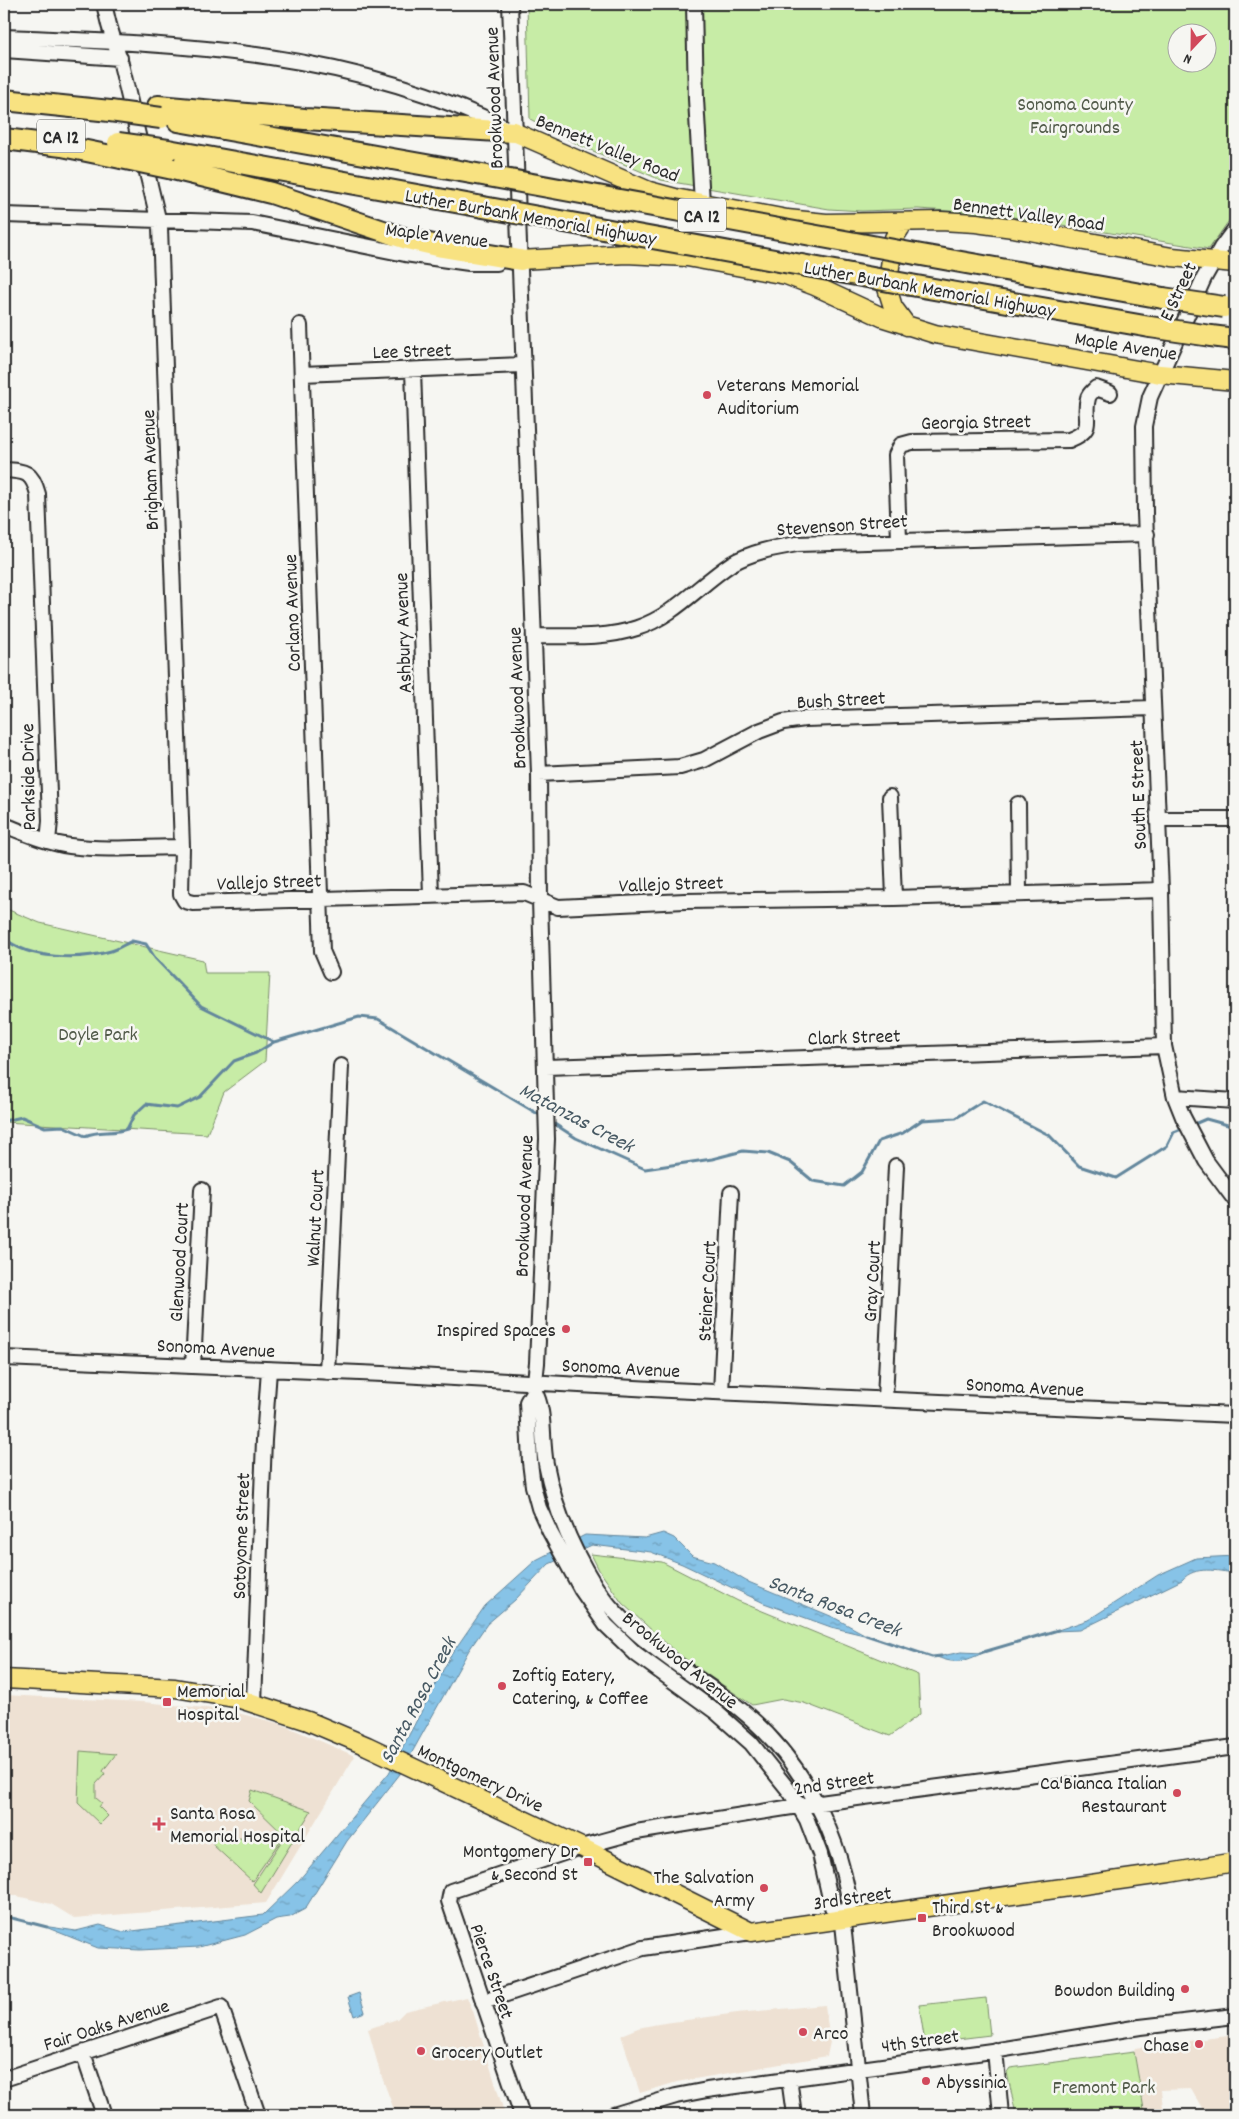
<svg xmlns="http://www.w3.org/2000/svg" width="1239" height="2119" font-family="Dekko,sans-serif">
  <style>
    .built { fill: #eee1d3 }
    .green { fill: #c7eca6; stroke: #798c68; fill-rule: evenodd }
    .water { fill: url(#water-ripples); stroke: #62869c }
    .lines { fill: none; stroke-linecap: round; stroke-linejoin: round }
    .stream { stroke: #62869c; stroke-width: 3 }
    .minor-casing { stroke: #2b2b2b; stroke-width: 18 }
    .major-casing { stroke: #2b2b2b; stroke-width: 21 }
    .highway-casing { stroke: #2b2b2b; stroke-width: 24 }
    .minor { stroke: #f6f6f2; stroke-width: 14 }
    .major { stroke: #f8e281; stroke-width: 18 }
    .highway { stroke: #f8e281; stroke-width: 20 }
    .highway-bridge-casing { stroke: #2b2b2b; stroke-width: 24; stroke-linecap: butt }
    .highway-bridge { stroke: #f8e281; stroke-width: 20 }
    .poi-dot { fill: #d1495b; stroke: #f6f6f2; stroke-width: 2 }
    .labels { text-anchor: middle; stroke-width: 5; stroke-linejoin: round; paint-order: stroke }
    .shield { fill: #f6f6f2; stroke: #686867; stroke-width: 1 }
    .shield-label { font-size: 19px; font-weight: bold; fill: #2b2b2b }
    .street-label { font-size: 20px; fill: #2b2b2b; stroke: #f6f6f2 }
    .park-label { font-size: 20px; fill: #525b4a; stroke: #f6f6f2 }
    .poi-label { font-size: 20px; fill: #2b2b2b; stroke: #f6f6f2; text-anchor: start }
    .water-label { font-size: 21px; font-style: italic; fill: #475963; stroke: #f6f6f2 }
  </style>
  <defs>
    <pattern id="water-ripples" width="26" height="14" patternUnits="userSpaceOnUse" patternTransform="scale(1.25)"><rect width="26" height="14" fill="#87c3e7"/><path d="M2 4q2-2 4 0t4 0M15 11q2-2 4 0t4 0" fill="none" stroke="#6f9fbb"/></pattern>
  </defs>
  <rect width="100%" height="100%" fill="#f6f6f2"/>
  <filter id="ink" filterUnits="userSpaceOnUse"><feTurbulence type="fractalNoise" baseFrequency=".02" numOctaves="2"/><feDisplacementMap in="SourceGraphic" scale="10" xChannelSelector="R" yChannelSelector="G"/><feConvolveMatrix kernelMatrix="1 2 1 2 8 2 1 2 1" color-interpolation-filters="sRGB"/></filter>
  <g filter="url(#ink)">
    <path class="built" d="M4 1695 143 1702 226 1710 281 1724 355 1756 266 1903 74 1918 51 1904 4 1893Z
      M467 1997 473 2011 505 2115H396L380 2072 368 2029 397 2019 405 2011Z
      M825 2005 830 2042 827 2056 677 2082 640 2093 621 2035 638 2028 658 2024 737 2013Z
      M1235 2035V2115H1204L1202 2108 1191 2089 1161 2090 1163 2108 1143 2109 1134 2052 1135 2048Z"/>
    <path class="green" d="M527 4H1235V212L1209 249 994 214 918 209 862 211 829 209 661 180 579 145 530 119ZM1176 32H1206V62H1176Z
      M4 908 40 923 203 960 205 973H270L265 1061 224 1092 207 1134 4 1122Z
      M591 1554 662 1562 738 1601 918 1675 920 1714 890 1736 804 1703 783 1699 752 1705 680 1656 622 1603 599 1570Z
      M80 1751 116 1754 103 1771 105 1774 96 1784V1798L102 1803 99 1807 108 1816 100 1824 78 1803Z
      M252 1790 311 1811 261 1893 253 1884 285 1836 249 1801Z
      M283 1837 252 1881 213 1845V1839Z
      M986 1998 990 2035 925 2043 919 2005Z
      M1134 2052 1145 2115H1016L1007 2072 1010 2068Z"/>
    <path class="water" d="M663 1533 674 1538 692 1556 714 1562 746 1581 833 1617 868 1636 831 1627 764 1603 682 1564 651 1552 592 1545 549 1564 515 1600 487 1624 469 1650 400 1774 347 1841 305 1909 290 1917 276 1919 245 1935 199 1947 140 1950 98 1948 43 1926 76 1931 100 1925 124 1932 263 1915 299 1880 389 1773 451 1655 485 1606 536 1560 585 1535 645 1538Z
      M1235 1556V1573C1217 1571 1195 1565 1182 1580L1080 1630 1055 1631 1088 1620 1158 1575 1196 1558Z
      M961 1652 983 1653C964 1661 957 1665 937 1657Z
      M359 1993 365 2012 354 2016 348 1997Z"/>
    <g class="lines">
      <path class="stream" d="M4 938C29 960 80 960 111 951 118 949 125 944 132 941L146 944 155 958 201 1006 274 1042 359 1017 378 1019 543 1117
        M4 1121 22 1117 45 1127 63 1126 85 1136C99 1130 113 1134 127 1129L134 1115 146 1104 177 1108 200 1097 234 1061 256 1053 274 1042
        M550 1121 576 1138 645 1169 712 1159 743 1151 768 1153 790 1162 813 1181 844 1186 862 1172 879 1141 903 1133 922 1120 956 1118 983 1101 1049 1135 1079 1166 1116 1178 1167 1146 1174 1132 1184 1128
        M1192 1125 1206 1119 1235 1127
        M866 1635 932 1657 941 1656
        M980 1653 1058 1630
        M4 1916 47 1927"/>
      <defs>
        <path id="minor" d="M104 4 109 25 121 64 160 227 182 847 181 894 185 901 193 903 524 893 558 907 685 901 894 898 1161 890
          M510 4 539 774 540 900 547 1139 537 1363 534 1390 527 1402 530 1462 533 1486 539 1508 550 1532 581 1589 606 1625 636 1654 716 1712 751 1743 791 1793 807 1820 820 1854 832 1907 842 1914
          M694 4 696 99 702 203
          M4 37C177 44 349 49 508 129
          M4 50 120 58
          M4 215 252 223 405 254 469 263H497
          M1235 229 1221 248 1204 278 1150 397 1144 426 1145 513 1161 890 1164 1046 1175 1097 1183 1117 1206 1161 1235 1200
          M300 325 322 951 331 972
          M413 370 431 895
          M302 374 523 365
          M4 470C26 471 32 472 38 494L50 821 48 841
          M899 540 896 455 901 445 912 442 1069 440C1098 429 1082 419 1088 398 1089 394 1093 391 1096 388L1110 393
          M534 636C567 636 605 639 637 628 674 616 699 585 731 564 751 552 774 548 797 544L1147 534
          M539 774 680 767 704 760 759 731 783 722 805 719 1153 708
          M890 797 894 898
          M1018 804 1019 894
          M1158 819H1235
          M4 825C25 833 47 843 70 846 107 851 145 847 182 847
          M546 1067 1164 1046
          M1175 1097 1235 1101
          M4 1358 383 1374 670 1390 1235 1415
          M193 1366 202 1190
          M327 1372 341 1066
          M534 1390C546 1412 541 1439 546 1464 554 1506 572 1549 595 1586 624 1632 680 1666 724 1697 793 1745 837 1822 850 1905L842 1914 863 2115
          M721 1392 731 1193
          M885 1399 896 1166
          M254 1703 264 1440 269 1370
          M483 2002 643 1948 751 1932
          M995 2050 1001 2115
          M83 2053 104 2115
          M789 2078 794 2115
          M4 2079 221 2007 258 2115
          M522 2115 449 1901 451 1891 581 1847 636 1832 798 1806 1235 1747
          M613 2115 676 2096 707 2090 999 2050 1140 2027 1235 2016"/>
        <path id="major" d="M514 132 649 191 675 198 787 219 826 223 941 221 976 223 1013 228 1172 257 1235 263
          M904 222 894 238 887 288 893 307 907 326
          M520 260 626 254 687 257 786 275 815 286 884 318 935 334 1160 374 1235 381
          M4 1679 175 1688 240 1699 308 1721 367 1746 581 1847 751 1932 1169 1873 1235 1862"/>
        <path id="highway" d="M4 100 110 111
          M158 106 305 119 514 132
          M178 121 488 176
          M4 139 62 146 121 158
          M168 150 483 207
          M173 169 271 193 407 239 442 247 520 260
          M916 254 1163 298
          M911 285 1150 327
          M1211 336 1235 339"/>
      </defs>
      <use href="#minor" class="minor-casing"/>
      <use href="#major" class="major-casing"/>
      <use href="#highway" class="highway-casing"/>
      <use href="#minor" class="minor"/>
      <use href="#major" class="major"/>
      <use href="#highway" class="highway"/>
      <defs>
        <path id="highway-bridge" d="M110 111 161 118
          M118 143 168 150
          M121 158 173 169
          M488 176 916 254
          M483 207 911 285
          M1163 298 1224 307
          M1150 327 1211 336"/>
      </defs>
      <use href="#highway-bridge" class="highway-bridge-casing"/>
      <use href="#highway-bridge" class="highway-bridge"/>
    </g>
  </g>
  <g class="poi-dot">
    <circle cx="707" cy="395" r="5"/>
    <circle cx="566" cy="1329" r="5"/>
    <circle cx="502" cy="1686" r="5"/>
    <rect x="162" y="1697" width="10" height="10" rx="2.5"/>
    <circle cx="1177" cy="1793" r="5"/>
    <path d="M156.5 1816.5h5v5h5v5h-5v5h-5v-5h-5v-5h5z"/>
    <rect x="583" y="1857" width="10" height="10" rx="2.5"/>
    <circle cx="764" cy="1888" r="5"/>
    <rect x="917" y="1913" width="10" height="10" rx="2.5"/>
    <circle cx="1185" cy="1989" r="5"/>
    <circle cx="803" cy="2032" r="5"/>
    <circle cx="1199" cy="2044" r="5"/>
    <circle cx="421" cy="2051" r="5"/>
    <circle cx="926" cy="2081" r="5"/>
  </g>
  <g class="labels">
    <g class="shield">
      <rect x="37" y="119.5" width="48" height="33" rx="4"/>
      <rect x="678" y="198.5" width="48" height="33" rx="4"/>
    </g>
    <g class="shield-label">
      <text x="61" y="143">CA 12</text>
      <text x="702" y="222">CA 12</text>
    </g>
    <g class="street-label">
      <text transform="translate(493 98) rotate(-92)" y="7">Brookwood Avenue</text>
      <text transform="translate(608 147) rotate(22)" y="7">Bennett Valley Road</text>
      <text transform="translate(1029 213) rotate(8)" y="7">Bennett Valley Road</text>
      <text transform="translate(531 216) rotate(10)" y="7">Luther Burbank Memorial Highway</text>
      <text transform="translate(437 234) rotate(7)" y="7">Maple Avenue</text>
      <text transform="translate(930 288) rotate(10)" y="7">Luther Burbank Memorial Highway</text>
      <text transform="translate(1177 291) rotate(-65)" y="7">E Street</text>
      <text transform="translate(1126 345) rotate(9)" y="7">Maple Avenue</text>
      <text transform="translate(412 350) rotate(-2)" y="7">Lee Street</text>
      <text transform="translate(976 421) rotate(-1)" y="7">Georgia Street</text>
      <text transform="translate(149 470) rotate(-92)" y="7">Brigham Avenue</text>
      <text transform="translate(842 524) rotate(-4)" y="7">Stevenson Street</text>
      <text transform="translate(291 613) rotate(-92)" y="7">Corlano Avenue</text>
      <text transform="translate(402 633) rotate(-92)" y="7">Ashbury Avenue</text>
      <text transform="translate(516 698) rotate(-92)" y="7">Brookwood Avenue</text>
      <text transform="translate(841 699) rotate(-3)" y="7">Bush Street</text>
      <text transform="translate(27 777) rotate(-91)" y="7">Parkside Drive</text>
      <text transform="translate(1137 795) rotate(-92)" y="7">South E Street</text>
      <text transform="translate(269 881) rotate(-2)" y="7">Vallejo Street</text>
      <text transform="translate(671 883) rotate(-2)" y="7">Vallejo Street</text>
      <text transform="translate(854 1036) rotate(-2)" y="7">Clark Street</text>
      <text transform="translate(523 1206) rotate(-88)" y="7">Brookwood Avenue</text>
      <text transform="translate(314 1218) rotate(-87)" y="7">Walnut Court</text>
      <text transform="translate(178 1262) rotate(-87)" y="7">Glenwood Court</text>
      <text transform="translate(871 1281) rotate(-87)" y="7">Gray Court</text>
      <text transform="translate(706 1291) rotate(-87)" y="7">Steiner Court</text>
      <text transform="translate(216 1347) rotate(3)" y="7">Sonoma Avenue</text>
      <text transform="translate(621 1367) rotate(3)" y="7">Sonoma Avenue</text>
      <text transform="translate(1025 1386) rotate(3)" y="7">Sonoma Avenue</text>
      <text transform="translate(240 1536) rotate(-88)" y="7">Sotoyome Street</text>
      <text transform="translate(681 1659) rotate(39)" y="7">Brookwood Avenue</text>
      <text transform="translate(481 1777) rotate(25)" y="7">Montgomery Drive</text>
      <text transform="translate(834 1782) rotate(-8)" y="7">2nd Street</text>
      <text transform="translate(852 1897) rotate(-8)" y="7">3rd Street</text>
      <text transform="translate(493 1971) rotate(71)" y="7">Pierce Street</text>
      <text transform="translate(106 2024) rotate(-18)" y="7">Fair Oaks Avenue</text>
      <text transform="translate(920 2040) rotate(-8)" y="7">4th Street</text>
    </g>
    <g class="park-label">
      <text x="1075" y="110">Sonoma County<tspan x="1075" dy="23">Fairgrounds</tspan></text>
      <text x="98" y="1040">Doyle Park</text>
      <text x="1104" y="2093">Fremont Park</text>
    </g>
    <g class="poi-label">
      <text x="717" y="391">Veterans Memorial<tspan x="717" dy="23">Auditorium</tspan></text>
      <text x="556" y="1336" text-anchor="end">Inspired Spaces</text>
      <text x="512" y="1681">Zoftig Eatery,<tspan x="512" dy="23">Catering, &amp; Coffee</tspan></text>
      <text x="177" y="1697">Memorial<tspan x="177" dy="23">Hospital</tspan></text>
      <text x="1167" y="1789" text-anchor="end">Ca'Bianca Italian<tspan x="1167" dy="23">Restaurant</tspan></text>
      <text x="170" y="1819">Santa Rosa<tspan x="170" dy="23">Memorial Hospital</tspan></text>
      <text x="578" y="1857" text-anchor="end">Montgomery Dr<tspan x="578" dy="23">&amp; Second St</tspan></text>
      <text x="754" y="1883" text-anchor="end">The Salvation<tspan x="754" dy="23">Army</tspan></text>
      <text x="932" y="1913">Third St &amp;<tspan x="932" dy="23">Brookwood</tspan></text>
      <text x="1175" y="1996" text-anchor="end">Bowdon Building</text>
      <text x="813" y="2039">Arco</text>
      <text x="1189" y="2051" text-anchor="end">Chase</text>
      <text x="431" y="2058">Grocery Outlet</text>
      <text x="936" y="2088">Abyssinia</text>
    </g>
    <g class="water-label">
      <text transform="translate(577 1117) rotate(28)" y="7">Matanzas Creek</text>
      <text transform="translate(835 1605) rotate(21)" y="7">Santa Rosa Creek</text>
      <text transform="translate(417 1700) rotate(-62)" y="7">Santa Rosa Creek</text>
    </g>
  </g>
  <rect width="1239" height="2119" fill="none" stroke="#f6f6f2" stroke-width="20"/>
  <rect x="10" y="10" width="1219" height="2099" fill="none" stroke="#2b2b2b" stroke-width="2" filter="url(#ink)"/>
  <g transform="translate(1192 48) rotate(202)"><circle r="24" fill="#f6f6f2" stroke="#a5a5a2"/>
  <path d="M0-4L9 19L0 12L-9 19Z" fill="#d1495b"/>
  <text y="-8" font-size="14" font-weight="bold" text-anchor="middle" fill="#2b2b2b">N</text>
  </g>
</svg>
